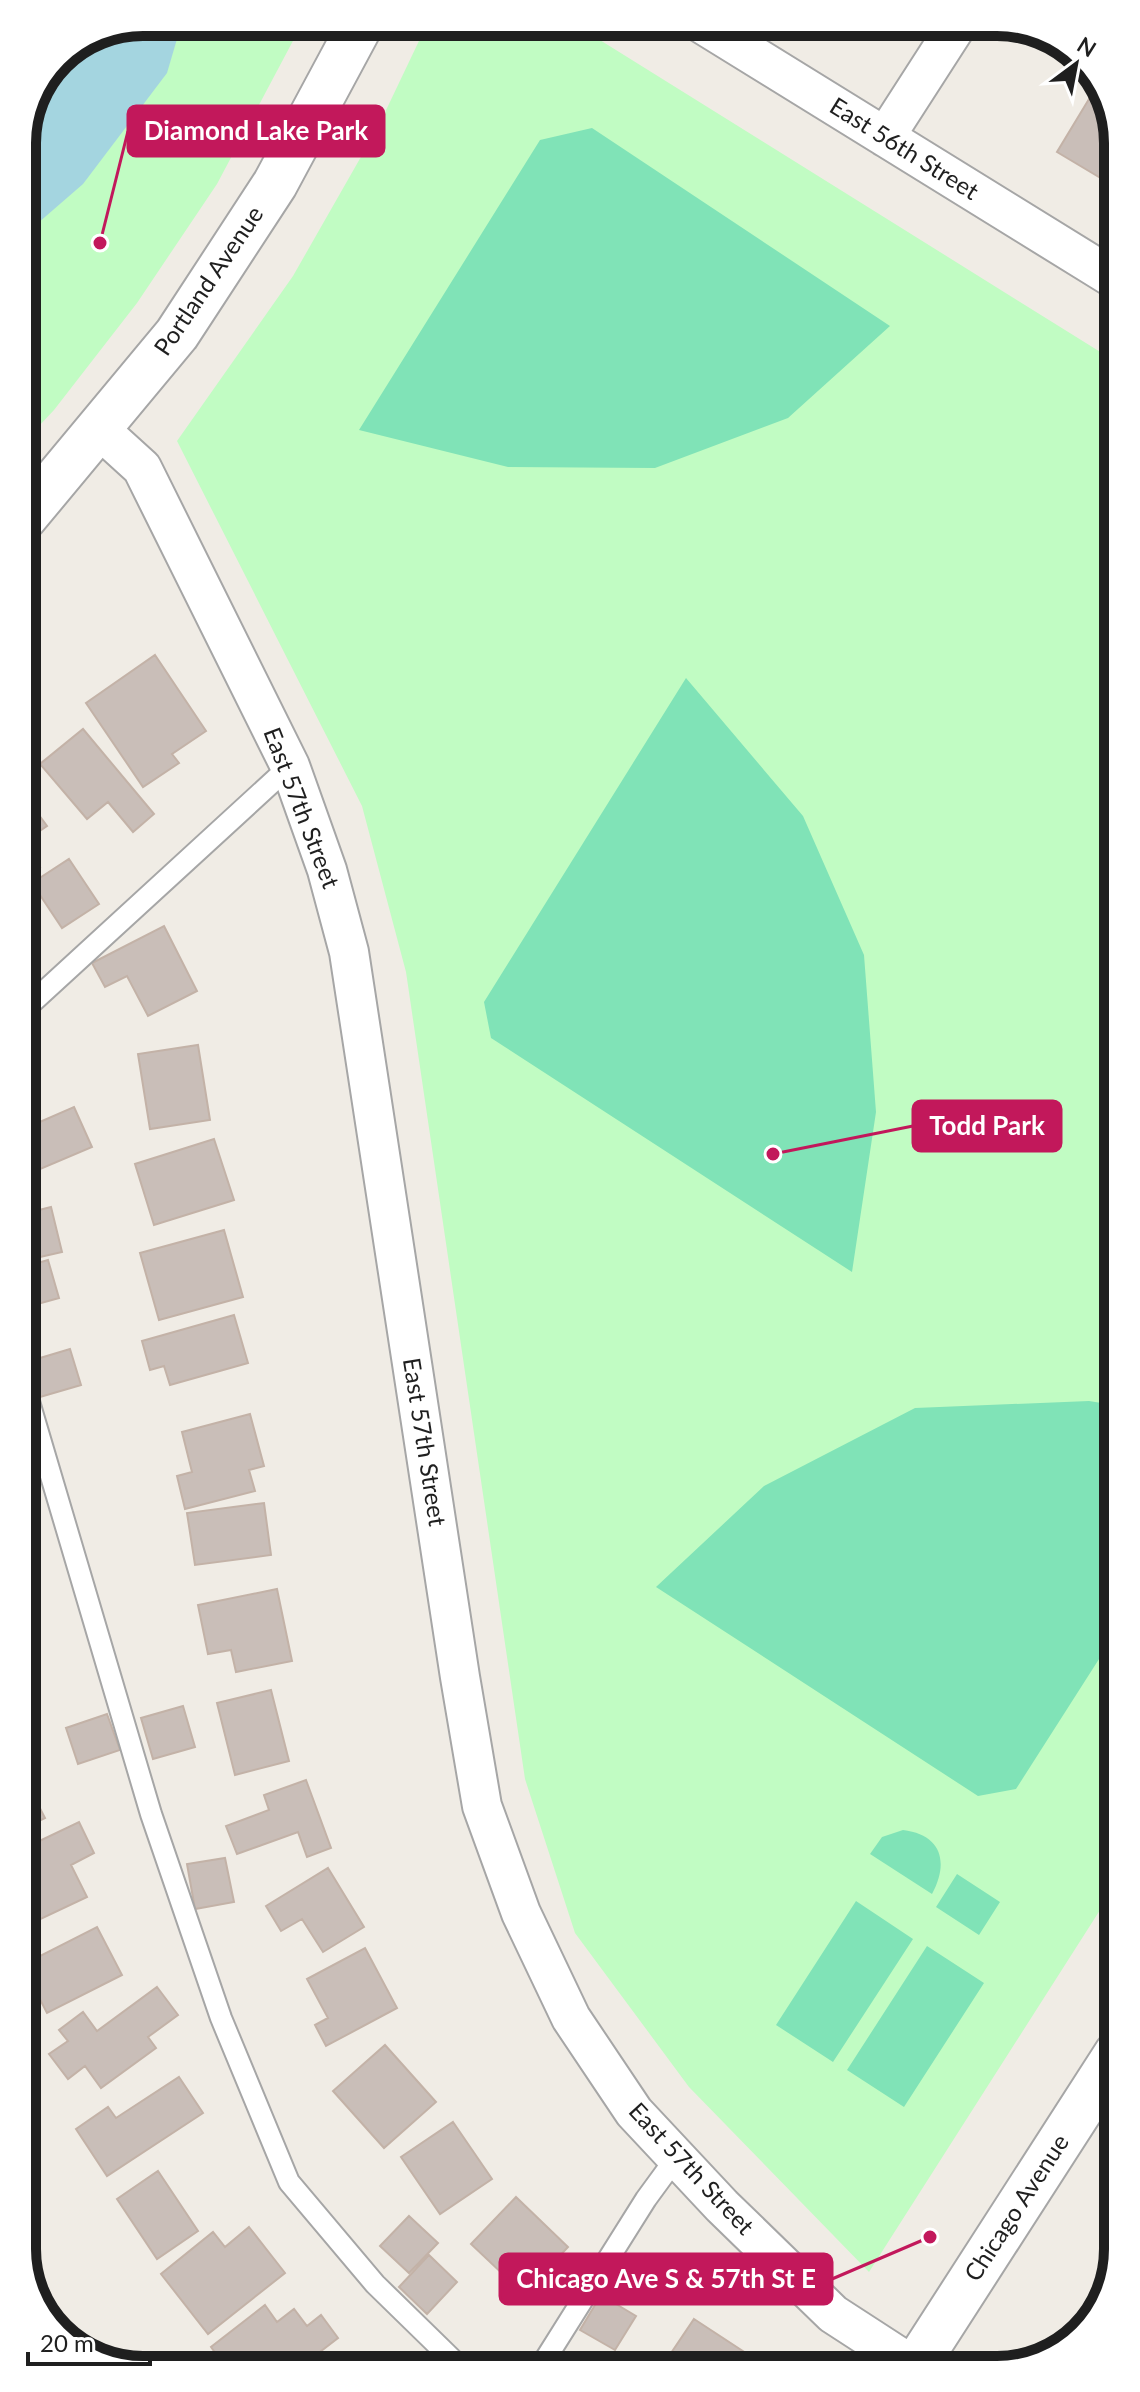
<svg xmlns="http://www.w3.org/2000/svg" width="1140" height="2392" font-family="Lato,sans-serif">
  <style>
    .park { fill: #c1fcc3 }
    .pitch { fill: #80e3b7 }
    .water { fill: #a4d5e0 }
    .building { fill: #c9beb8; stroke: #c3b2a7; stroke-width: 2 }
    .lines { fill: none; stroke-linecap: round; stroke-linejoin: round }
    .service-casing { stroke: #a6a6a6; stroke-width: 24 }
    .minor-casing { stroke: #a6a6a6; stroke-width: 42 }
    .tertiary-casing { stroke: #a6a6a6; stroke-width: 48 }
    .service { stroke: #fff; stroke-width: 20 }
    .minor { stroke: #fff; stroke-width: 38 }
    .tertiary { stroke: #fff; stroke-width: 44 }
    .labels { text-anchor: middle; stroke-width: 6; stroke-linejoin: round; paint-order: stroke }
    .street-label { font-size: 24px; fill: #1f1f1f; stroke: #fff }
    .rim { fill: none; stroke: #1f1f1f; stroke-width: 10 }
    .leader { fill: none; stroke: #c2185b; stroke-width: 3 }
    .callout-dot { fill: #c2185b; stroke: #fff; stroke-width: 3 }
    .callout { fill: #c2185b; stroke: #c2185b; stroke-width: 3 }
    .callout-label { font-size: 26px; text-anchor: middle; font-weight: bold; fill: #fff }
  </style>
  <rect width="100%" height="100%" fill="#f0ece5"/>
  <path class="park" d="M143 22H303L217 184 137 303 54 410 23 443 22 135 58 57Z
    M428 22H571L1110 358 1116 1885 869 2272 689 2087 575 1933 525 1779 406 972 362 806 177 441 293 276 378 127Z"/>
  <path class="pitch" d="M592 128 890 326 788 418 655 468 508 467 359 430 540 140Z
    M686 678 803 816 864 955 876 1112 852 1272 491 1038 484 1002Z
    M1089 1401 1114 1405 1115 1634 1016 1789 978 1796 656 1587 764 1486 915 1408Z
    M903 1830C942 1835 949 1862 932 1894L870 1854 882 1837Z
    M957 1874 1000 1902 979 1935 936 1907Z
    M856 1901 913 1939 833 2062 776 2025Z
    M927 1946 984 1983 904 2107 847 2070Z"/>
  <path class="water" d="M143 22H182L167 73 83 184 23 236 22 135 58 57Z"/>
  <path class="building" d="M1092 94 1109 104V183L1057 152Z
    M155 655 206 731 172 754 179 763 143 787 86 703Z
    M83 729 154 814 133 832 108 802 87 819 40 764Z
    M25 796 47 826 25 841Z
    M25 845 40 867 25 877Z
    M69 859 99 904 62 928 32 883Z
    M164 926 197 991 148 1016 127 976 105 987 92 963Z
    M198 1045 210 1120 150 1129 138 1054Z
    M74 1107 92 1147 26 1175V1128Z
    M214 1139 234 1200 154 1225 135 1164Z
    M51 1207 62 1252 27 1260V1213Z
    M224 1230 243 1297 159 1320 140 1253Z
    M48 1260 59 1298 27 1307V1266Z
    M234 1315 248 1363 170 1385 164 1366 150 1370 142 1341Z
    M70 1349 81 1385 40 1397 30 1361Z
    M250 1414 264 1466 249 1470 255 1491 185 1509 177 1476 192 1472 182 1432Z
    M264 1503 271 1555 195 1565 187 1513Z
    M277 1589 292 1661 236 1672 231 1650 208 1654 198 1605Z
    M271 1690 289 1761 235 1775 217 1703Z
    M183 1706 195 1747 153 1759 141 1718Z
    M107 1714 120 1750 78 1764 66 1728Z
    M306 1780 331 1848 307 1857 298 1832 237 1854 226 1826 269 1810 264 1795Z
    M29 1787 45 1818 29 1826Z
    M79 1822 94 1853 71 1865 87 1897 30 1924 29 1846Z
    M225 1858 234 1902 195 1909 187 1864Z
    M328 1868 364 1927 323 1952 302 1919 281 1931 266 1906Z
    M97 1927 122 1975 47 2013 30 1980V1961Z
    M365 1948 397 2008 326 2046 315 2025 328 2018 307 1979Z
    M157 1987 178 2015 148 2037 156 2048 101 2088 85 2066 68 2079 49 2054 68 2041 59 2030 83 2012 97 2031Z
    M385 2045 436 2102 384 2148 333 2091Z
    M179 2077 203 2113 107 2176 76 2129 108 2107 116 2118Z
    M453 2122 492 2179 440 2214 401 2157Z
    M158 2171 198 2231 157 2259 117 2199Z
    M516 2197 568 2247 524 2294 471 2244Z
    M409 2216 438 2243 409 2273 380 2246Z
    M249 2227 285 2273 208 2334 161 2274 213 2232 225 2247Z
    M429 2255 457 2282 427 2314 399 2287Z
    M601 2295 636 2316 615 2350 580 2330Z
    M265 2305 277 2322 294 2309 307 2326 321 2315 338 2338 299 2368 227 2369 211 2347Z
    M694 2319 761 2363 663 2365Z"/>
  <g class="lines">
    <defs>
      <path id="service" d="M26 1008 290 766
        M27 1395 151 1814 221 2018 289 2182 375 2284 460 2367
        M541 2366 646 2199 676 2158"/>
      <path id="minor" d="M699 22 1110 276
        M885 137 959 22
        M98 428 142 468 290 766 327 870 349 952 460 1677 482 1806 521 1913 571 2018 634 2112 722 2206 833 2314 907 2362"/>
      <path id="tertiary" d="M24 518 177 334 275 184 362 22
        M918 2362 1117 2053"/>
    </defs>
    <use href="#service" class="service-casing"/>
    <use href="#minor" class="minor-casing"/>
    <use href="#tertiary" class="tertiary-casing"/>
    <use href="#service" class="service"/>
    <use href="#minor" class="minor"/>
    <use href="#tertiary" class="tertiary"/>
  </g>
  <g class="labels">
    <g class="street-label">
      <text transform="translate(904 149) rotate(32)" y="8">East 56th Street</text>
      <text transform="translate(209 281) rotate(-56)" y="8">Portland Avenue</text>
      <text transform="translate(301 808) rotate(69)" y="8">East 57th Street</text>
      <text transform="translate(424 1442) rotate(81)" y="8">East 57th Street</text>
      <text transform="translate(691 2169) rotate(47)" y="8">East 57th Street</text>
      <text transform="translate(1017 2208) rotate(-57)" y="8">Chicago Avenue</text>
    </g>
  </g>
  <path d="M0 0H1140V2392H0ZM143 36H997A107 107 0 0 1 1104 143V2249A107 107 0 0 1 997 2356H143A107 107 0 0 1 36 2249V143A107 107 0 0 1 143 36Z" fill="#fff" fill-rule="evenodd"/>
  <path class="rim" d="M143 36H997A107 107 0 0 1 1104 143V2249A107 107 0 0 1 997 2356H143A107 107 0 0 1 36 2249V143A107 107 0 0 1 143 36Z"/>
  <path class="leader" d="M100 243L128 131M773 1154L913 1126M930 2237L832 2279"/>
  <g class="callout-dot">
    <circle cx="100" cy="243" r="8"/>
    <circle cx="773" cy="1154" r="8"/>
    <circle cx="930" cy="2237" r="8"/>
  </g>
  <g class="callout">
    <rect x="128" y="106" width="256" height="50" rx="8"/>
    <rect x="913" y="1101" width="148" height="50" rx="8"/>
    <rect x="500" y="2254" width="332" height="50" rx="8"/>
  </g>
  <g class="callout-label">
    <text x="256" y="140">Diamond Lake Park</text>
    <text x="987" y="1135">Todd Park</text>
    <text x="666" y="2288">Chicago Ave S &amp; 57th St E</text>
  </g>
  <g transform="translate(1076 64) rotate(32)" stroke="#ffffff" stroke-width="6" paint-order="stroke">
  <path d="M0-6L14 30L0 20L-14 30Z" fill="#1f1f1f"/>
  <text y="-12" font-size="22" font-weight="bold" text-anchor="middle" fill="#1f1f1f">N</text>
  </g>
  <path d="M28 2352v12h122v-12" fill="none" stroke="#1f1f1f" stroke-width="4"/>
  <text x="40" y="2352" font-size="24" fill="#1f1f1f" stroke="#ffffff" stroke-width="6" paint-order="stroke">20 m</text>
</svg>
